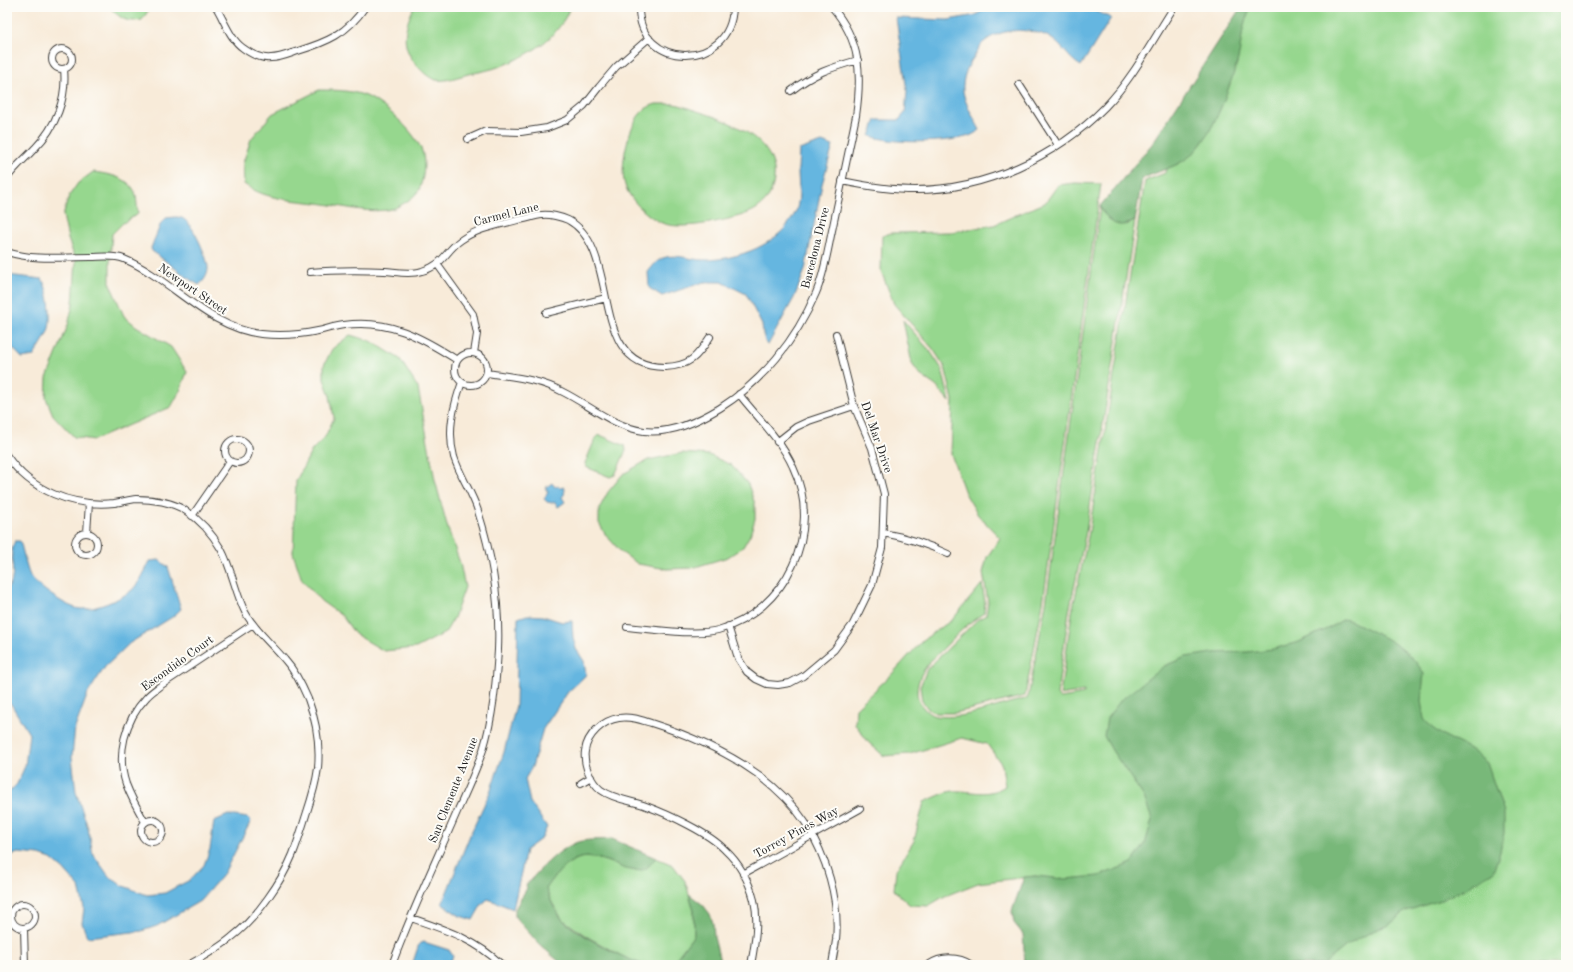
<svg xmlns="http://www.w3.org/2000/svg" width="1573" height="972" font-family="'Old Standard TT',serif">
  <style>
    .green { fill: #96d78e; stroke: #597a55 }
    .forest { fill: #78b879; stroke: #4a6a4a }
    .water { fill: #65b6e0; stroke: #40697e }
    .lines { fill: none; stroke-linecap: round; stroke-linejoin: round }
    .street-casing { stroke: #3d3b38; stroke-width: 8 }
    .street { stroke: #fff; stroke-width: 6 }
    .labels { text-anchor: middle; stroke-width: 4; stroke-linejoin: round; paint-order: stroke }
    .street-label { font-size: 12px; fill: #1c1c1c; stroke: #fdfcf7 }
  </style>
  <rect width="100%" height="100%" fill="#fdfcf7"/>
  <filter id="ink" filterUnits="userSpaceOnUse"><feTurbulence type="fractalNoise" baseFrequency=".025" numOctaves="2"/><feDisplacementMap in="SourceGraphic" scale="8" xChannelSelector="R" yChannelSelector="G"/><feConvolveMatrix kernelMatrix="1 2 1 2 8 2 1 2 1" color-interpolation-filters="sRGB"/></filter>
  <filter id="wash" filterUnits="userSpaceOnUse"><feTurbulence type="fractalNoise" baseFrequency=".012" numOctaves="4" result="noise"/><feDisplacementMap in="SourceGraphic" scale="16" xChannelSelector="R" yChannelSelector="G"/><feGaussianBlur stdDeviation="0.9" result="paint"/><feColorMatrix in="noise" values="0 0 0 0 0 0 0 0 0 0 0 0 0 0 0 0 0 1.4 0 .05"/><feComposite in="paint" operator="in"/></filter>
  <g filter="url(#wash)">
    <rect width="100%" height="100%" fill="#f8ebd9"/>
    <path class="green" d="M109 7H149L148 11 142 20C125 23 122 19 109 7Z
      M414 7H570C559 38 530 55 501 66 491 70 479 72 469 74 459 76 446 82 436 80 429 78 424 73 419 68 400 48 403 30 414 7Z
      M1243 7H1566V965H1055L1036 876 978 883 945 896 928 906 910 905 894 890 896 870 914 841 924 802C932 799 944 792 953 791 972 790 987 798 1005 786L1002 765 987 744 962 738 910 754 884 756 869 743 855 724 856 708 891 675 923 640 952 620 982 584 985 602 984 613C968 623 955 636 943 649 937 655 930 660 926 667 918 677 913 696 922 706 926 711 930 715 936 716 966 720 996 705 1025 699L1028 697 1046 603 1100 207 1103 213 1126 225 1135 221 1086 532 1069 612 1057 695 1060 698 1084 694V691L1060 695 1072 612 1089 532 1145 181 1165 173 1169 154 1202 68 1215 47Z
      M319 90C335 90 357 90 372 99 390 110 415 132 422 151 425 159 424 173 422 181 421 184 420 187 419 190 414 198 401 206 392 209 371 214 346 207 325 204 297 200 267 201 244 184L243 163 251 139 272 114Z
      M656 104C662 104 668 104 674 104 682 105 690 109 697 111 731 121 783 142 773 185 769 202 758 210 743 215 723 221 681 231 662 223 648 217 632 202 626 188 618 171 628 126 641 113 645 108 650 106 656 104Z
      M93 172C108 174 131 177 136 195 137 201 137 208 138 214L123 223 112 234 110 260V284L124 316 136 326 171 347 187 372 180 391 171 407 94 440 74 437 53 415 46 398 47 378 68 325 73 304 76 261 68 239 63 215 69 196 78 183Z
      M1075 183 1101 184 1043 603 1025 696 955 713H936L929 710 922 701 920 687 927 669 977 620 986 615 988 602 983 573 987 557 1000 538 978 515 965 493 951 454 953 400 945 367 933 349 894 304 881 271 882 236 891 233 951 232 994 225 1016 215 1045 203 1058 185Z
      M903 320 930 351 942 369 950 402 936 386 920 375 912 364Z
      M350 335 371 341 400 359 418 388 435 480 448 529 460 563 465 587 454 618 445 633 416 648 384 651 355 634 342 616 321 601 302 580 293 553 296 481 312 450 325 437 334 418 330 396 324 379V365L332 349Z
      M600 435 625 446 626 450 615 475 610 477 586 467 585 463 596 437Z
      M682 453 709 455 731 465 748 484 755 504V519L750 535 743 547 728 557 692 568 667 569 638 564 621 552 605 534 599 523V509L608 492 623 474 648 460Z
      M585 857 600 859 635 871 646 868 656 858 673 865 685 881 694 910V935L675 961 666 965H644L627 959 586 936 562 919 551 901 545 889C556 874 566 860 585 857Z"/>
    <path class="forest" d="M1241 7H1250C1249 12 1247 17 1245 21 1241 35 1241 50 1237 63 1228 91 1212 139 1189 157 1175 168 1157 171 1142 179L1135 221C1123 226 1116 228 1107 217 1104 213 1101 210 1100 206L1152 144Z
      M1344 619 1351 621C1379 635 1408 646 1424 674L1421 701 1424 719 1431 727 1439 733 1470 749 1487 763 1504 813V833L1500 852 1493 872 1464 889 1441 900 1406 911 1389 925 1373 931 1346 946 1323 965H1025L1023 934 1014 923 1012 911 1024 877 1036 876 1065 879 1099 876 1132 863 1145 844 1152 820 1144 797 1113 752 1104 736 1107 718 1121 700 1140 685 1164 666 1186 657 1212 653 1247 652 1273 649 1299 642 1329 628Z
      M612 839 656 858C652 861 649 867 645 869 638 872 630 870 623 868 616 865 608 861 600 859 574 851 559 870 546 889 550 899 555 911 562 919 577 934 625 960 646 965H563L539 944 515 917V909L527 888 526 885C539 870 557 851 575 843 583 839 602 840 612 839Z
      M689 894 703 905 710 914 713 923 714 937 721 965H666L675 960 694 935V910Z"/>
    <path class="water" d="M988 7H1086L1111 18 1081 66C1066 58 1061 40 1042 34 1023 28 1000 29 984 42 980 45 977 52 974 57 967 66 962 79 963 91 965 104 974 118 980 130 975 133 971 136 966 137 941 143 894 144 870 136L876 120H899L905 113 907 91 896 18 948 20 976 15Z
      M822 142 833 146 822 184 805 270 794 298 768 345 766 344 763 334 762 325 746 294 722 282H704L662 296 649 288 648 272C653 266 656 261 663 258 676 253 691 260 703 260 737 260 781 245 796 211 801 198 798 182 798 169 798 163 799 156 799 150Z
      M176 217C179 217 183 218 185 220 193 225 208 258 208 268 208 275 204 281 199 285L192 281 152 251 151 248 161 223 166 218Z
      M7 275 42 279C49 290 52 315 49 328 46 338 39 347 34 356L22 358 7 342Z
      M552 483 555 487 558 485 560 488 564 487 565 489 564 495 562 497 565 502 558 507 555 502 552 503 547 502 544 499 548 492 545 488Z
      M15 541H20C23 550 27 573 32 579 42 589 67 608 81 609 95 610 121 599 132 590 140 582 145 571 150 561L159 560 168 567 181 609 174 616 130 643 105 667 88 693 75 728 72 757 76 792 88 828 93 854 108 875 121 885 147 895 165 893 176 887 190 880 204 865 210 849 214 821 228 815 248 818 251 821 224 873 200 901 157 926 142 931 87 937 82 923 84 908 79 887 63 869 51 859 39 855 18 853 7 857V794L17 784 25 766 29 734 11 704 7 702V589C19 576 7 554 15 541Z
      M527 615 543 616 562 622 572 621 573 638 576 649 584 661 586 675 568 692 543 729 532 767 525 779 530 802 547 827 542 838 526 850 513 909 488 899 482 904 473 920 460 916 442 904 470 835 490 792 504 752 516 705 518 618Z
      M424 942 449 950 453 956 449 965H412L419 944Z"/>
  </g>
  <g filter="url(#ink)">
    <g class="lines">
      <defs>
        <path id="street" d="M216 7C224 20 230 39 243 48 251 54 261 59 271 58 280 58 289 54 298 51 327 42 347 34 365 7
          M639 7C638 70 731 72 733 7
          M52 59a10 10 0 1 1 20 0a10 10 0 1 1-20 0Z
          M1019 84 1058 145
          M791 91C814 73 830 68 858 60
          M468 139 486 131 521 132 547 128 567 120 584 106 599 87 616 67 649 38
          M7 178C16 166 25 159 35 148 56 127 67 98 64 69
          M842 181C866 186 890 190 915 190 985 190 1056 157 1105 107 1133 78 1152 41 1174 7
          M7 252C35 261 62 257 91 257 101 257 114 255 124 259 172 279 206 327 261 334 279 336 299 335 318 331 327 329 335 326 344 325 389 319 421 337 457 360
          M437 264 473 314 477 334 474 353
          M310 272C335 270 360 270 385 271 397 272 410 275 422 271 444 265 445 251 461 240 478 228 499 225 518 220 526 219 534 216 542 215 549 214 562 217 568 220 624 250 585 368 665 367 690 366 697 357 710 337
          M546 313 606 298
          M455 369a16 16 0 1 1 32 0a16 16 0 1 1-32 0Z
          M487 373C513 377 539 379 563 392 589 405 614 427 644 431 671 434 697 422 720 408 763 381 796 340 816 293 825 272 828 248 833 226 841 189 848 153 856 116 862 74 861 41 832 7
          M225 451a12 12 0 1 1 24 0a12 12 0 1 1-24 0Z
          M777 442 796 427 809 421 854 406
          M7 456C31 491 72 507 114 503 121 502 129 500 136 499 152 499 173 502 186 511 200 520 213 535 221 549 232 569 235 592 245 612 255 631 272 644 285 660 295 671 302 685 308 699 316 720 320 745 318 768 316 784 311 800 306 815 302 828 298 841 293 854 282 881 256 919 232 937 219 948 203 957 188 965
          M192 516 230 461
          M75 544a11 11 0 1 1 22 0a11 11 0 1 1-22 0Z
          M87 533 89 503
          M883 533C906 537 927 544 948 554
          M728 626 738 658 747 672 756 679 767 684 778 685 790 683 803 676 834 650 853 624 872 585 882 548 884 494 872 448 854 406 836 334
          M627 627C651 629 695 636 718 630 786 611 824 532 793 467 781 440 757 417 739 394
          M581 783 591 777
          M141 831a11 11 0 1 1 22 0a11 11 0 1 1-22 0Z
          M145 822C138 810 131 797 126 784 116 755 125 720 146 698 150 693 155 690 160 686L253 624
          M743 874 860 809
          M11 916a12 12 0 1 1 24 0a12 12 0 1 1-24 0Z
          M411 918C446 930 475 939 502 965
          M24 928 25 965
          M392 965C411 913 435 863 457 812 466 792 476 771 483 750 493 718 496 683 498 650 500 603 492 555 478 511 472 492 460 476 454 457 447 431 453 407 462 382
          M751 965C755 943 759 922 754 900 749 881 739 863 725 850 709 833 668 814 646 806 632 801 613 799 601 790 591 782 583 765 585 751 587 735 603 720 619 718 630 716 641 720 651 723 689 735 727 752 759 775 776 788 793 804 805 822 826 856 840 899 836 940 835 948 833 957 832 965
          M928 965C941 956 958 956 972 965"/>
      </defs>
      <use href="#street" class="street-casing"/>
      <use href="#street" class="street"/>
    </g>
  </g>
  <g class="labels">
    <g class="street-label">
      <text transform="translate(506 214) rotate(-14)" y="4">Carmel Lane</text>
      <text transform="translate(815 248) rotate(-76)" y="4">Barcelona Drive</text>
      <text transform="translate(193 289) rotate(34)" y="4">Newport Street</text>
      <text transform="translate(877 437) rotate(71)" y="4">Del Mar Drive</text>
      <text transform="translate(177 663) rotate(-36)" y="4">Escondido Court</text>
      <text transform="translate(453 790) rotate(-68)" y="4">San Clemente Avenue</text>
      <text transform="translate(796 832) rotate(-29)" y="4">Torrey Pines Way</text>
    </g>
  </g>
  <rect width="1573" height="972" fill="none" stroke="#fdfcf7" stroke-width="24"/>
</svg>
